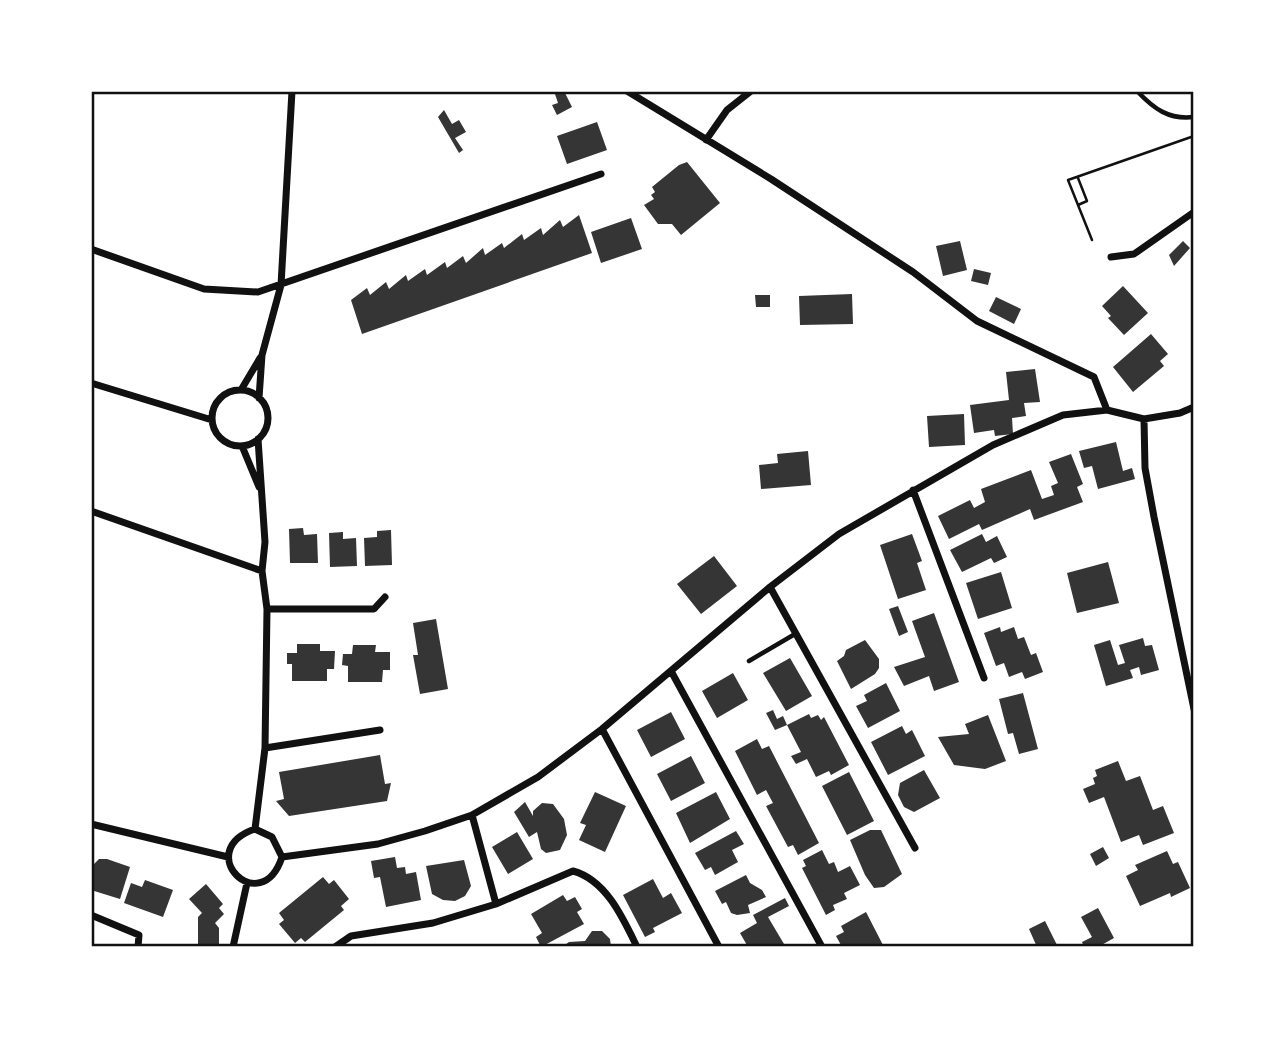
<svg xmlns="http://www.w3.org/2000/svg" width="1285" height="1038" font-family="'Crimson Pro',serif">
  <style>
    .building { fill: #353535 }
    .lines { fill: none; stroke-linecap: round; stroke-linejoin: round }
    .path { stroke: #111; stroke-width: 2.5 }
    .service { stroke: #111; stroke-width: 4.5 }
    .minor { stroke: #111; stroke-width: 7 }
    .neatline { fill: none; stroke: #111; stroke-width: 2.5 }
  </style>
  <rect width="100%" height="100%" fill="#fff"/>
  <path class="building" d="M564 91 572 107 557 115 552 105 558 103 555 94Z
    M444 110 452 124 459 120 466 132 455 138 463 150 459 153 438 117Z
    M597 122 607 150 567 164 557 136Z
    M687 162 720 203 681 235 672 224H658L644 205 654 199 651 195 655 192 652 187 679 165Z
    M579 215 592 253 362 334 351 300 367 288 370 295 386 282 389 289 406 275 408 281 425 269 427 275 445 262 447 268 463 256 466 263 483 248 485 255 502 243 504 248 522 234 524 240 541 228 543 235 560 220 563 227Z
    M631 218 642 249 601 263 591 232Z
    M960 241 967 270 943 276 936 246Z
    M1183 241 1190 248 1174 266 1169 255Z
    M974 269 991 273 988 285 971 281Z
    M1123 286 1148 313 1124 335 1108 318 1111 316 1102 306Z
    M852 294 853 324 800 325 799 296Z
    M755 295H770V307H756Z
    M996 297 1021 309 1014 324 989 311Z
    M1151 334 1168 354 1160 361 1164 366 1133 392 1113 367Z
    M1035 369 1040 402 1024 403 1026 416 1012 418 1013 434 995 436 994 430 974 433 970 405 1009 400 1006 372Z
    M964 414 965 445 929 447 927 416Z
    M1116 442 1123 471 1132 468 1135 479 1098 489 1092 466 1084 468 1079 451Z
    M808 451 811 485 761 489 759 465 778 463 777 454Z
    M1071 454 1083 484 1077 487 1083 502 1034 520 1030 509 982 530 979 524 949 539 938 516 970 500 974 508 985 502 981 489 1031 470 1042 499 1054 495 1051 486 1058 483 1049 462Z
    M303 528 304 535 317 534 318 563H290L289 529Z
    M391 530 392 565 365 566 364 538 377 537V531Z
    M343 532V539L356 538 357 566 330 567 329 533Z
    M912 534 922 561 917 563 926 590 898 599 880 545Z
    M982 534 986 542 997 536 1007 557 994 563 991 558 962 572 950 550Z
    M714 556 737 586 701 614 677 584Z
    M1108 562 1119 603 1077 613 1067 573Z
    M1001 572 1012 608 978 619 966 583Z
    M898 606 908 632 899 636 889 609Z
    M934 613 959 682 934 691 929 676 904 686 894 667 925 657 912 621Z
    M436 619 448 689 420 694 413 655H418L413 623Z
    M1000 627 1001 632 1014 627 1018 639 1024 637 1031 655 1036 653 1043 672 1025 679 1022 672 1009 677 1004 663 996 666 984 633Z
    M1143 638 1145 646 1152 645 1159 670 1141 675 1139 667 1130 670 1133 678 1106 686 1094 645 1110 640 1118 665 1125 663 1119 645Z
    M865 640 879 659V668L875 674 851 689 837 661 844 656 846 650Z
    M297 644H320V651H335L334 669H327V681H292V664H287V653H297Z
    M353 645H376L375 652H390V670H383L382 682H348V666L342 665 343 654H352Z
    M790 658 812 696 786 711 763 673Z
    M733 673 748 700 717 718 702 691Z
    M886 683 900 711 868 728 856 706 867 701 864 695Z
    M1023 693 1038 749 1019 754 1013 733 1008 734 999 699Z
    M773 710 777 719 783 716 787 725 809 714 811 718 818 715 821 720 824 717 849 765 831 775 829 771 816 777 807 759 796 764 791 756 801 752 787 725 775 730 766 713Z
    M671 712 685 739 651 757 637 730Z
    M988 715 1006 761 985 769 954 765 938 737 969 734 965 724Z
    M902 726 906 734 912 730 925 756 888 775 871 742Z
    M757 739 762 749 769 746 819 843 798 855 793 845 788 847 766 806 773 803 766 790 757 795 735 751Z
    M380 755 385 784 391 783 387 801 289 816 276 801 284 799 279 772Z
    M691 756 705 783 671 801 657 774Z
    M1118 761 1126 781 1140 776 1153 810 1163 806 1174 833 1143 845 1139 835 1121 842 1104 797 1089 803 1083 789 1095 784 1093 778 1097 776 1095 770Z
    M924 770 940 798 914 812 904 807 898 795 900 783Z
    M849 772 874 821 847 835 822 786Z
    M595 792 626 806 605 852 579 840 586 825 580 823Z
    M716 792 730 819 690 843 676 813Z
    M525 802 533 816V811L542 803 553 804 564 819 567 835 560 850 546 853 541 849 537 832 529 837 514 812Z
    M870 830H881L902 874 884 887 874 888 865 875 850 840Z
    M736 831 744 844 732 850 738 862 715 875 711 867 705 870 695 853Z
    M517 832 533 859 508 874 492 847Z
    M1103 847 1109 858 1096 866 1090 854Z
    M822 850 829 864 834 862 838 872 850 866 860 885 844 893 847 899 833 905 835 910 826 915 802 868 806 866 803 860Z
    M1167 851 1173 864 1178 862 1190 888 1171 897 1170 893 1140 906 1126 876 1138 870 1135 865Z
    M395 857 397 868 405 867 406 874 416 872 421 900 386 907 380 877 374 878 371 861Z
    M99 859H107L130 867 120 899 91 890V872L93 865Z
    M464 860 471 886 465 896 455 901 443 900 432 894 426 866Z
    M746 875 750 883 762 890 766 897 748 905 750 913 737 915 731 913 726 902 722 904 715 891Z
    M323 877 329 884 334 880 349 899 341 906 344 910 305 942 301 938 295 943 279 924 284 920 279 913Z
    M653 879 663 898 671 893 682 913 653 928 655 932 645 937 623 895Z
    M145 880 173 890 163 917 124 903 131 883 142 887Z
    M206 884 223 904 219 908 224 914 215 923 219 928V947H198V917L202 913 189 899Z
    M563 895 567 901 575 897 582 909 577 912 584 924 541 947 536 937 542 933 531 914Z
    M785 898 789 906 768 917 784 944 779 947H748L740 933 757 923 753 915Z
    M1098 908 1114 938 1098 947H1084L1082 942 1092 937 1081 917Z
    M866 912 884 947H842L836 936 844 932 841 926Z
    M1045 921 1058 947H1037L1029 929Z
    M592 931H602L610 939 611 947H562L569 942 585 941Z"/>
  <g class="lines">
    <path class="path" d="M1078 178 1087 201 1078 205
      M1092 240 1068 180 1194 136"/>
    <path class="service" d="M1137 91C1154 109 1169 120 1194 117
      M749 661 795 634"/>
    <path class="minor" d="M627 91 771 179 913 272 977 321 1094 377 1107 410
      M706 140 727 110 751 91
      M91 249 204 289 258 292 601 174
      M1111 257 1134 254 1194 212
      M91 383 212 420
      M241 390 260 358
      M212 418a28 28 0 1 1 56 0a28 28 0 1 1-56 0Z
      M259 398 262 355 281 285 292 91
      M1144 419 1145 468 1154 517 1194 709
      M242 446 259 487
      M913 490 984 678
      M91 511 262 571
      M770 587 915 848
      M267 609H374L385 597
      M671 671 822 947
      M602 729 719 947
      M265 748 380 730
      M91 824 228 857
      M255 829 265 748 267 609 262 571 265 542 258 439
      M255 829 272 837 282 857C261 921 191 851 255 829Z
      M282 857 378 844 425 831 472 815 538 777 602 729 770 587 839 534 993 445 1063 415 1107 410 1144 419 1180 413 1194 407
      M496 904 573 871C606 880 623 918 637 947
      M91 915 139 935 138 947
      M233 947 247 883
      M335 947 351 936 433 923 496 904 472 815"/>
  </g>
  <rect width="1285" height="1038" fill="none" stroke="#ffffff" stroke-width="186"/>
  <rect x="93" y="93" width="1099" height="852" class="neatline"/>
</svg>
